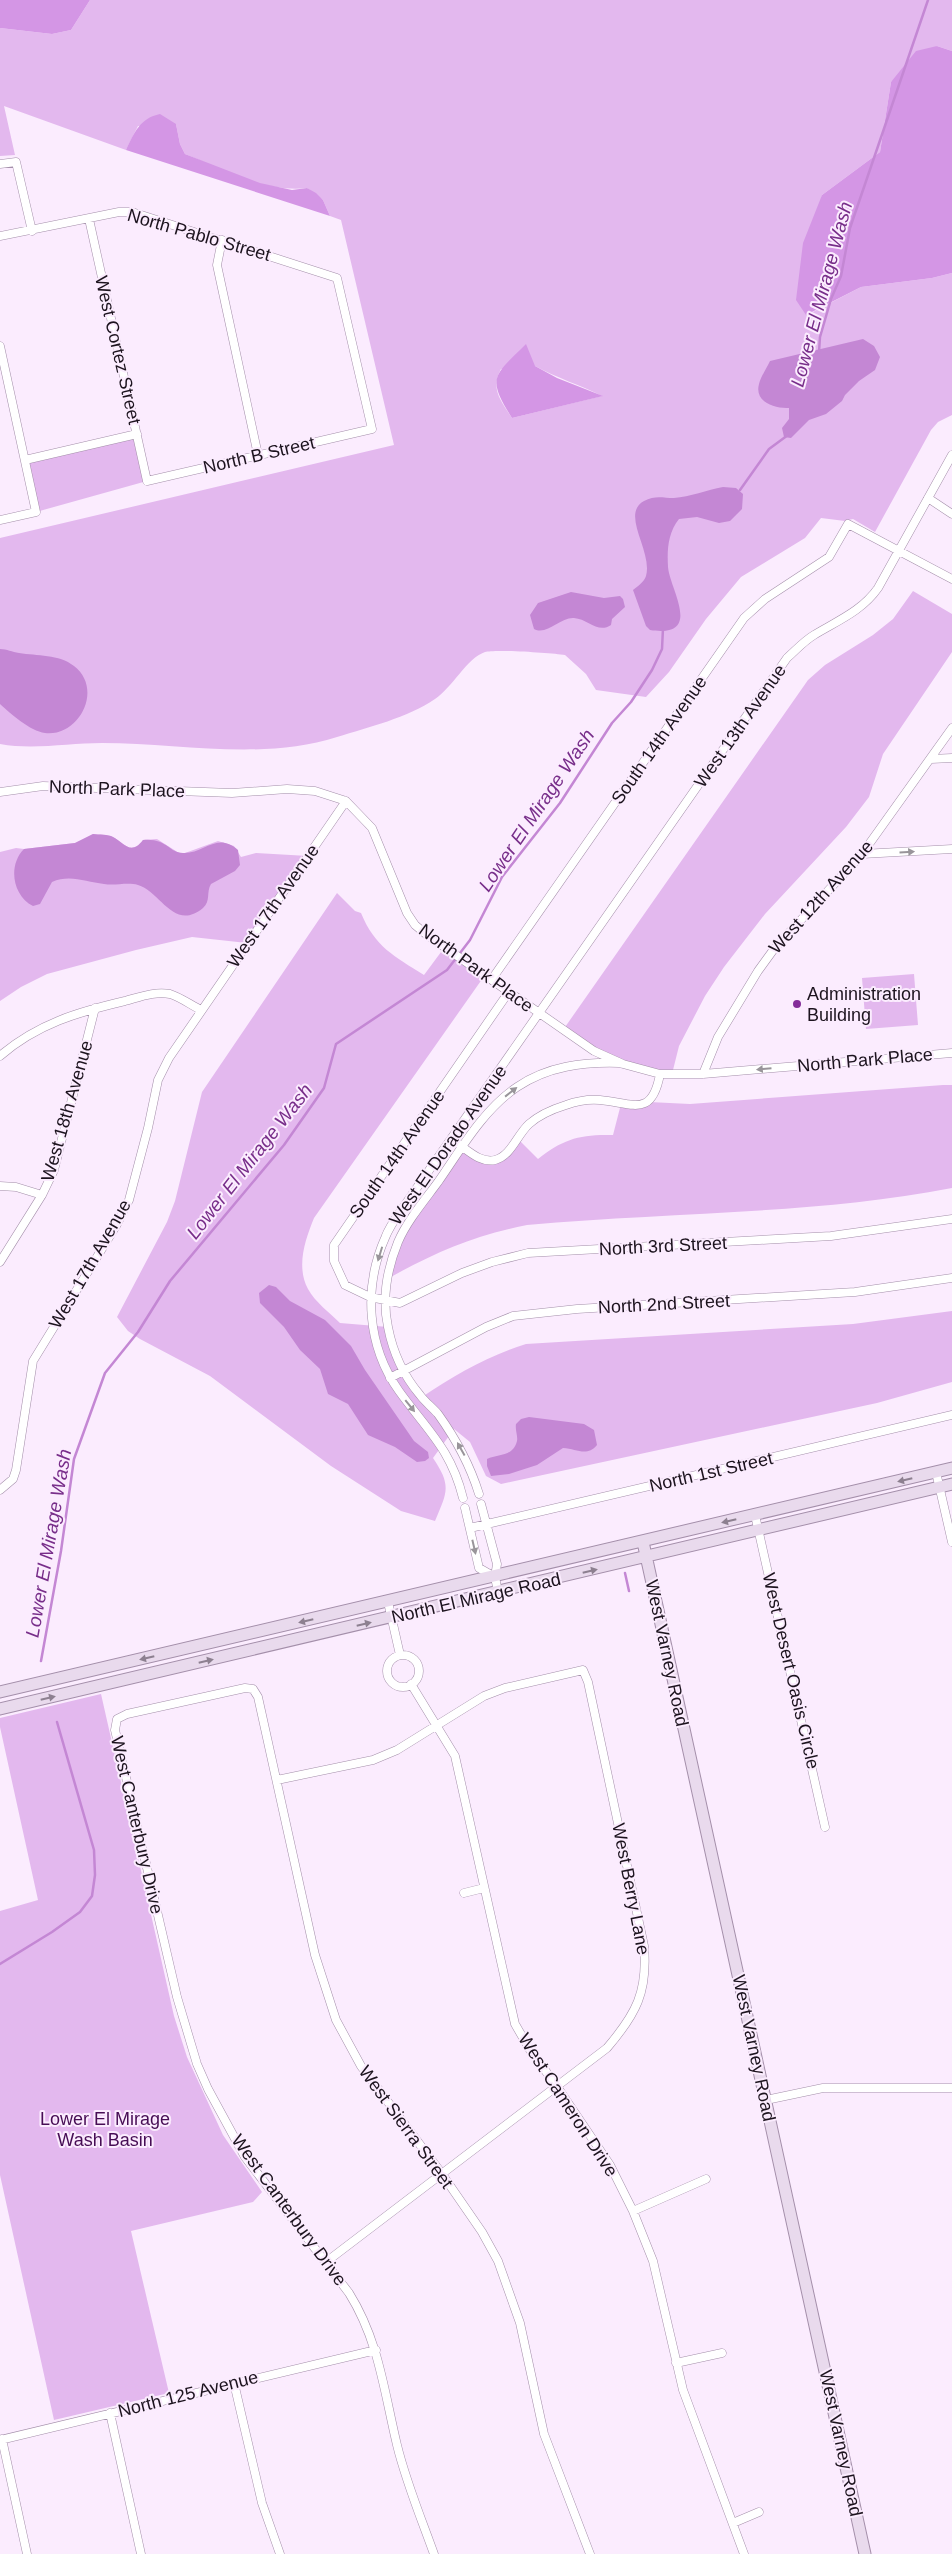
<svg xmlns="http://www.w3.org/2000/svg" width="952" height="2554" font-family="Arial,sans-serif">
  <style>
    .green { fill: #e3b8ee; fill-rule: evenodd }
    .forest { fill: #d496e5 }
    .water { fill: #c487d4 }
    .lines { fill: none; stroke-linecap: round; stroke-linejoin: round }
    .stream { stroke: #c487d4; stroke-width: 2.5 }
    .street-casing { stroke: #a48faa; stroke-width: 9 }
    .secondary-casing { stroke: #a48faa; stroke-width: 13 }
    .street { stroke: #fff; stroke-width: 8 }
    .secondary { stroke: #e9daed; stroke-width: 11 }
    .oneway { fill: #99959a }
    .oneway2 { fill: #8d8090 }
    .poi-dot { fill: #842c99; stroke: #fbecfe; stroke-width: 2 }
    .labels { text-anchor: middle; stroke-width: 4; stroke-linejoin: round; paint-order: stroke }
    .street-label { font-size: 18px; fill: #1c131e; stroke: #fbecfe }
    .poi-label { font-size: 18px; fill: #1c131e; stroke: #fbecfe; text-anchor: start }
    .park-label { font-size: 18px; fill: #470d55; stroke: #fbecfe }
    .water-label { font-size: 19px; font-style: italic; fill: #782e8a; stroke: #fbecfe }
  </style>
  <rect width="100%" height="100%" fill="#fbecfe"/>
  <path class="green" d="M90 0H952V51L937 46 891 82 880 152 822 195 807 315 861 287 932 278 952 273V415L938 422 931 430 875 532 853 519 845 521 821 518 805 538 741 577 706 619 669 672 646 697 596 690 586 674 565 655C551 653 495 649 485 652 467 658 452 688 435 699 407 718 369 727 337 737 262 761 179 743 102 743 69 743 33 750 0 744V538L394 445 341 220 330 216 323 200 307 188C265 193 223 169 185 154L180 144 176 124 138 126 126 150 4 106 15 155 0 156V28L52 34 71 30ZM535 366C557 378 580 385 602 396L512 418C501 401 490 389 501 369Z
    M137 434 147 481 36 512 25 460Z
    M913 591 952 614V652L883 754 869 797 846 827 765 914 724 967 705 996 679 1046 672 1074 623 1064 563 1030 808 680 825 665 873 635 893 619Z
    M93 834C99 835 108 834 113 837 124 843 131 856 143 840L157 839 179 853H185L218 841 234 846 241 857 256 853 308 856 247 943 192 937 136 950 47 974 21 987 0 1001V852L16 848 24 849 75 843Z
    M337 893 355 911 361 913C375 947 394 956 424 975L444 948 485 975 314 1218C305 1240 296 1267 308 1289 315 1302 330 1313 340 1323L388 1327 392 1345 422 1397C455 1375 488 1356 526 1344L853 1324 952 1311V1382L877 1403 501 1484 486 1476 470 1442 454 1429 433 1458C452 1486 447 1492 435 1521L401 1511 331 1466 210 1376 140 1339 128 1331 117 1317 167 1222 175 1201 202 1092Z
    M914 974 918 1025 866 1029 862 978Z
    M943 1085H952V1188C812 1215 668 1212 527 1225 472 1236 436 1252 387 1279L399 1242 463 1146 481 1160H495L517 1138 538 1159C563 1139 580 1134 613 1135L621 1104 649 1102 690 1104Z
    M101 1694 174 2016 187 2057 223 2135 262 2192 253 2202 131 2231 169 2393 54 2420 0 2175V1911L38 1900 0 1727V1718Z"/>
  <path class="forest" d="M0 0H90L71 30 52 34 0 28Z
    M937 46 952 51V273L932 278 861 287 806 315 796 300 803 243 822 195 880 152 891 82 916 51Z
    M160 114 176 124 180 144 185 154 260 183 292 190 307 188 316 193 323 200 330 216 126 150C134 133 140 118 160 114Z
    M526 344 535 366 557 378 603 396 512 418C486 377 494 376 526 344Z"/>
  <path class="water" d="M863 339 874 346 880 357 875 370 859 381 845 395 842 401 826 414 809 420 791 438 784 437 782 428 789 419V408C775 409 754 402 759 384 761 376 767 368 770 361Z
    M723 487 736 488 743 494 742 509 730 521 719 523 697 517 679 519C668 533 667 549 668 567 670 590 704 638 650 630L646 626 633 590C638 586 644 582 646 576 653 551 620 514 644 501 655 495 663 498 674 498 690 497 707 490 723 487Z
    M571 592 604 598 620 596 623 599 625 607 612 619 611 625C598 634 588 619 574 618 560 617 547 636 534 629L530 615 538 603Z
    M0 649C7 649 12 652 19 653 37 656 59 654 74 666 104 689 79 737 45 733 30 731 11 714 0 704Z
    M93 834C99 835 108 834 113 837 124 843 131 856 143 840 167 838 169 853 183 853 204 854 217 831 238 850L240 865 235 871 211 884C206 892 211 901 203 908 174 932 161 892 138 885 127 882 115 886 104 884 86 882 70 874 52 882L40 904 33 906C12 895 8 865 24 849L75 843Z
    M269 1285 276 1287 290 1301 325 1320 351 1346 365 1370 414 1441 428 1452 429 1458 425 1461 417 1462 395 1447 368 1435 348 1404 328 1394 320 1369 300 1350 284 1327 260 1303 259 1293Z
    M529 1417 584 1424 594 1430 597 1445C587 1457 577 1449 563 1448L537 1465 509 1474 491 1476 487 1466V1459C498 1454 513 1457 517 1441 518 1436 515 1430 516 1424L521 1419Z"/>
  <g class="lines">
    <path class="stream" d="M819 352 820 337 831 299 841 276 850 228 928 0
      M740 490 769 449 788 435
      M625 1573 629 1591
      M41 1661 61 1551 74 1459 105 1373 138 1332 170 1281 284 1145 324 1088 336 1044 447 970 470 940 502 877 560 803 612 723 631 702 652 670 662 649 663 628
      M0 1964 52 1932 80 1912 92 1896 95 1875 94 1850 57 1722"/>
    <defs>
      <path id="street" d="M0 164 16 162 32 231
        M0 236 119 212H132L337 278 372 429 147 481 89 219
        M222 240 217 265 258 455
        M0 346 36 512 0 520
        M25 460 137 434
        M928 498 952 514
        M931 759 952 758
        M0 792 43 786 232 793 287 789 315 791 346 801 372 828 407 913 415 925 427 935 594 1051 623 1064 660 1074H703L952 1053
        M862 854 952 849
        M492 979 744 618 765 599 829 557 848 524 952 579
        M508 993 334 1245V1261L345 1285 370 1297 400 1303 462 1273 492 1262 528 1253 831 1236 952 1219
        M0 1056C37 1024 78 1012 125 1001 140 997 155 991 170 994 180 997 191 1005 201 1010
        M703 1074 718 1037 758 971 774 949 862 854 952 728
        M452 1140C465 1147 479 1164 495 1160 511 1156 517 1135 529 1124 538 1116 553 1109 566 1105 577 1101 589 1099 600 1100 633 1103 652 1118 660 1074
        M0 1186 16 1187 42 1195
        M0 1262 42 1195 54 1170 95 1008
        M390 1378 486 1327 513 1316 577 1309 855 1292 952 1278
        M936 1472 952 1542
        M0 1490 13 1479 16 1470 33 1361 116 1226 129 1200 148 1128 158 1080 169 1058 346 801
        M479 1494C470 1465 456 1439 438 1414 432 1407 425 1402 420 1395 403 1375 393 1353 388 1327 382 1299 387 1269 398 1242 407 1221 424 1201 438 1182 461 1149 483 1110 517 1087 548 1066 583 1062 619 1063
        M463 1498C451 1449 427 1430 399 1391 367 1346 363 1288 385 1238 390 1224 401 1211 409 1199L787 658C796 650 804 641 814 635 837 621 862 611 878 588L952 455
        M481 1504 497 1564 495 1577 498 1592
        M465 1508 479 1568 493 1576
        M755 1515 825 1827
        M470 1528 952 1415
        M388 1602 400 1655
        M387 1671a16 16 0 1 1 32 0a16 16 0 1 1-32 0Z
        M411 1684 455 1756 515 2024 530 2050 556 2085 610 2165 633 2211 653 2261 683 2390 744 2554
        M277 1780 373 1760 397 1750 484 1696 505 1688 583 1670 588 1682 644 1946C648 1992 636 2014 607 2048L326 2262
        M464 1893 484 1888
        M766 2100 823 2088H952
        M633 2211 706 2179
        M676 2363 722 2353
        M234 2383 262 2503 280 2554
        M110 2413 141 2554
        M2 2439 27 2554
        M0 2440 376 2350
        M733 2523 759 2512
        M434 2554C421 2518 406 2482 397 2445 384 2391 379 2341 349 2293L245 2157 208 2089 197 2064 177 1997 115 1730 117 1719 127 1714 245 1688 253 1689 258 1697 315 1955 336 2020 361 2066 442 2174 482 2232 498 2261 520 2323 544 2434 590 2554"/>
      <path id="secondary" d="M643 1542 865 2554
        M0 1692 952 1468
        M0 1709 952 1484"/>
    </defs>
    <use href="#street" class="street-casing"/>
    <use href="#secondary" class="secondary-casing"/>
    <use href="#street" class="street"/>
    <use href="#secondary" class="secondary"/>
  </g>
  <defs><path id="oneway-solid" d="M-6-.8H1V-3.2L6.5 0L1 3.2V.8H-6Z" transform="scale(1.25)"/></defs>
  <g class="oneway">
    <use href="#oneway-solid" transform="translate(907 852) rotate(-4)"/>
    <use href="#oneway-solid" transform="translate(764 1069) rotate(175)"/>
    <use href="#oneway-solid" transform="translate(511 1092) rotate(-38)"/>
    <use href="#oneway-solid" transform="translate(380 1254) rotate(107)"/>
    <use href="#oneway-solid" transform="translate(410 1406) rotate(51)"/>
    <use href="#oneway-solid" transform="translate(461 1449) rotate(-119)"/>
    <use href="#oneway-solid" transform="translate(474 1547) rotate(77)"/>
  </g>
  <g class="oneway2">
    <use href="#oneway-solid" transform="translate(905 1480) rotate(167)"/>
    <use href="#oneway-solid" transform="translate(729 1521) rotate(167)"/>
    <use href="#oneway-solid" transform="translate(590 1571) rotate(-13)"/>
    <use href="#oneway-solid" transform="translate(306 1621) rotate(167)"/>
    <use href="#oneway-solid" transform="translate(364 1624) rotate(-13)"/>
    <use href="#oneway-solid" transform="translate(147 1658) rotate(167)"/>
    <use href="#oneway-solid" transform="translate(206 1661) rotate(-13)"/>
    <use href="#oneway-solid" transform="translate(48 1698) rotate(-13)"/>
  </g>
  <circle class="poi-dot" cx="797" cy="1004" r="5"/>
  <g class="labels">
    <g class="street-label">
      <text transform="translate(199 235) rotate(16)" y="6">North Pablo Street</text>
      <text transform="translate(118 350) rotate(77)" y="6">West Cortez Street</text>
      <text transform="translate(259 455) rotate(-13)" y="6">North B Street</text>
      <text transform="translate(740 726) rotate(-55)" y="6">West 13th Avenue</text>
      <text transform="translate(659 740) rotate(-55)" y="6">South 14th Avenue</text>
      <text transform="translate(117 789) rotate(2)" y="6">North Park Place</text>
      <text transform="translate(821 897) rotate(-48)" y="6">West 12th Avenue</text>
      <text transform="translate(273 906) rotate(-55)" y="6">West 17th Avenue</text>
      <text transform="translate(476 968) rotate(36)" y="6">North Park Place</text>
      <text transform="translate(865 1060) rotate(-5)" y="6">North Park Place</text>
      <text transform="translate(67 1111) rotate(-74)" y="6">West 18th Avenue</text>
      <text transform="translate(448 1145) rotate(-55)" y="6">West El Dorado Avenue</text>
      <text transform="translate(397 1154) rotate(-55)" y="6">South 14th Avenue</text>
      <text transform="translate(663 1246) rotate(-3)" y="6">North 3rd Street</text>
      <text transform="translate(90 1264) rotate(-60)" y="6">West 17th Avenue</text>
      <text transform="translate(664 1304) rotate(-3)" y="6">North 2nd Street</text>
      <text transform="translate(711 1472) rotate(-13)" y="6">North 1st Street</text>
      <text transform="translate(476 1598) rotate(-13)" y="6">North El Mirage Road</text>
      <text transform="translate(667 1653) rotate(78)" y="6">West Varney Road</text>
      <text transform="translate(791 1671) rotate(77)" y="6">West Desert Oasis Circle</text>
      <text transform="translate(137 1825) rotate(77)" y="6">West Canterbury Drive</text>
      <text transform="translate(631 1889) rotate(79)" y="6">West Berry Lane</text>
      <text transform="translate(754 2048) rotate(78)" y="6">West Varney Road</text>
      <text transform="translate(568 2105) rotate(57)" y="6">West Cameron Drive</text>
      <text transform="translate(406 2127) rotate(54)" y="6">West Sierra Street</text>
      <text transform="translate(289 2210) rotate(54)" y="6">West Canterbury Drive</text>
      <text transform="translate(188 2394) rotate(-14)" y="6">North 125 Avenue</text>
      <text transform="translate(841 2443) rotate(78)" y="6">West Varney Road</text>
    </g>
    <g class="poi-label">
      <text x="807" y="1000">Administration<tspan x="807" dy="21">Building</tspan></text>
    </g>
    <g class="park-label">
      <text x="105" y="2125">Lower El Mirage<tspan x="105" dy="21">Wash Basin</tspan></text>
    </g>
    <g class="water-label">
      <text transform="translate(821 294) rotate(-75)" y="7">Lower El Mirage Wash</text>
      <text transform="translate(536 810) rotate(-56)" y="7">Lower El Mirage Wash</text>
      <text transform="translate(249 1161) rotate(-52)" y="7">Lower El Mirage Wash</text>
      <text transform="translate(48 1543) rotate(-80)" y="7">Lower El Mirage Wash</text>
    </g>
  </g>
</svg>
